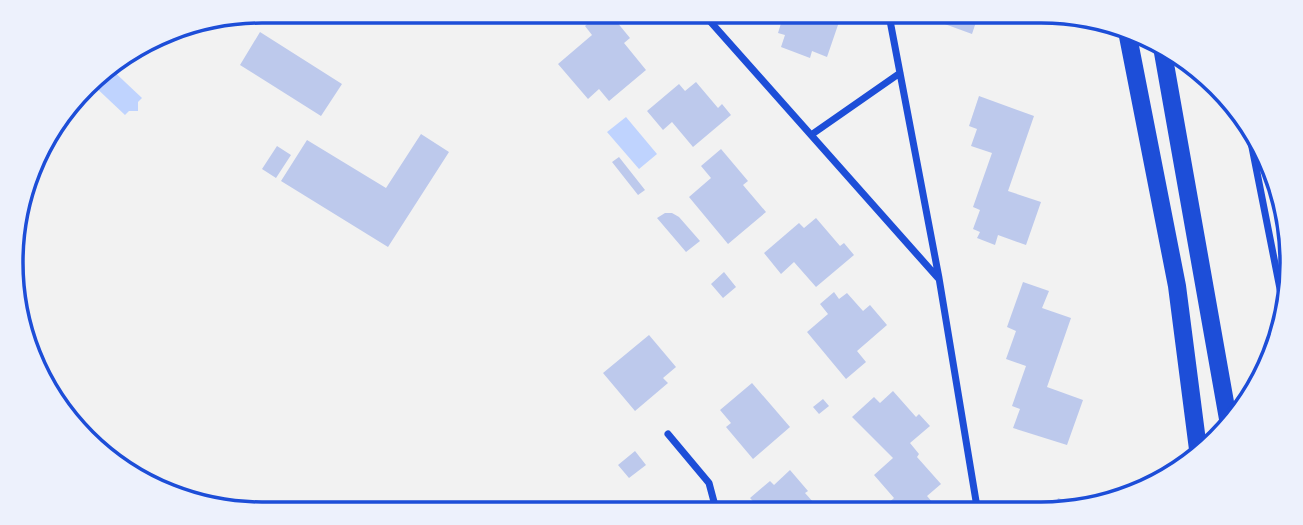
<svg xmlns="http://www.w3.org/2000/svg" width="1303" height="525" font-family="Signika,sans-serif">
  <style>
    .water { fill: #bfd3fe }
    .building { fill: #bdc9ec }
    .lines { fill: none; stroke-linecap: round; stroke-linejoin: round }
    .minor { stroke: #1d4ed8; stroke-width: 7 }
    .primary { stroke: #1d4ed8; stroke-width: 18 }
    .rim { fill: none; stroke: #1d4ed8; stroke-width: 3.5 }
  </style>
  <rect width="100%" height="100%" fill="#f2f2f2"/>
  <path class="water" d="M108 66 142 98 138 102V111H129L125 115 90 82Z
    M626 117 657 154 639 169 607 132Z"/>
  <path class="building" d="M603 10H607L630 38 624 43 646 70 609 101 599 89 588 99 558 64 592 35 585 26Z
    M796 10H849L844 24 839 22 827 57 812 51 810 58 781 47 785 35 778 33 782 20 791 23Z
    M934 10H980L972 34 931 19Z
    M260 32 342 84 321 116 240 65Z
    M696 82 718 108 722 104 731 115 693 147 672 122 663 130 647 111 679 84 685 91Z
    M979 96 1034 116 1008 191 1041 202 1026 245 998 235 995 245 977 238 980 232 973 229 980 210 973 207 992 153 971 146 977 129 969 126Z
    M421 134 449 152 388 247 281 181 307 140 386 188Z
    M277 146 291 155 276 178 262 169Z
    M721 149 748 181 743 185 766 212 728 244 689 197 711 178 701 166Z
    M619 157 645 190 638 195 612 162Z
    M665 213H672L679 217 700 241 686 252 657 218Z
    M816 218 840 246 844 243 854 255 816 287 794 262 781 274 764 253 799 223 804 228Z
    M724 272 736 287 723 298 711 284Z
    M1023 282 1049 291 1042 308 1071 318 1047 387 1083 400 1067 445 1013 428 1020 409 1012 406 1026 366 1006 359 1016 331 1007 327Z
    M834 292 839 299 847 293 863 311 870 305 887 325 857 351 866 362 846 379 807 332 828 314 820 304Z
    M649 335 676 367 663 378 668 383 635 411 603 373Z
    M752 383 790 427 753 459 726 427 731 423 720 410Z
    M893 391 916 417 919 414 930 426 910 443 919 454 917 457 941 484 927 496 933 503 922 513H903L900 510 897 513H889L884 507 894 498 874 475 893 458 852 417 874 397 880 403Z
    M823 399 829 406 819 414 813 407Z
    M635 451 646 465 629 478 618 465Z
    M790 470 808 491 805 493 823 513H764L750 498 770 481 774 485Z
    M1058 498 1082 506 1080 510 1074 512H1053Z"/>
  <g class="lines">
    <path class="minor" d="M700 10 938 278
      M888 10 939 278 978 513
      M1248 127 1284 309
      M811 135 900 73
      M668 434 709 483 717 513"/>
    <path class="primary" d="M1126 26 1177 286 1199 457
      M1162 47 1228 419"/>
  </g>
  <path d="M0 0H1303V525H0ZM262 23H1041A239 239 0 0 1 1280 262V263A239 239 0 0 1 1041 502H262A239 239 0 0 1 23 263V262A239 239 0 0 1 262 23Z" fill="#edf1fc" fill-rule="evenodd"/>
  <path class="rim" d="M262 23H1041A239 239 0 0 1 1280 262V263A239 239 0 0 1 1041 502H262A239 239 0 0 1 23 263V262A239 239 0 0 1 262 23Z"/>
</svg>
